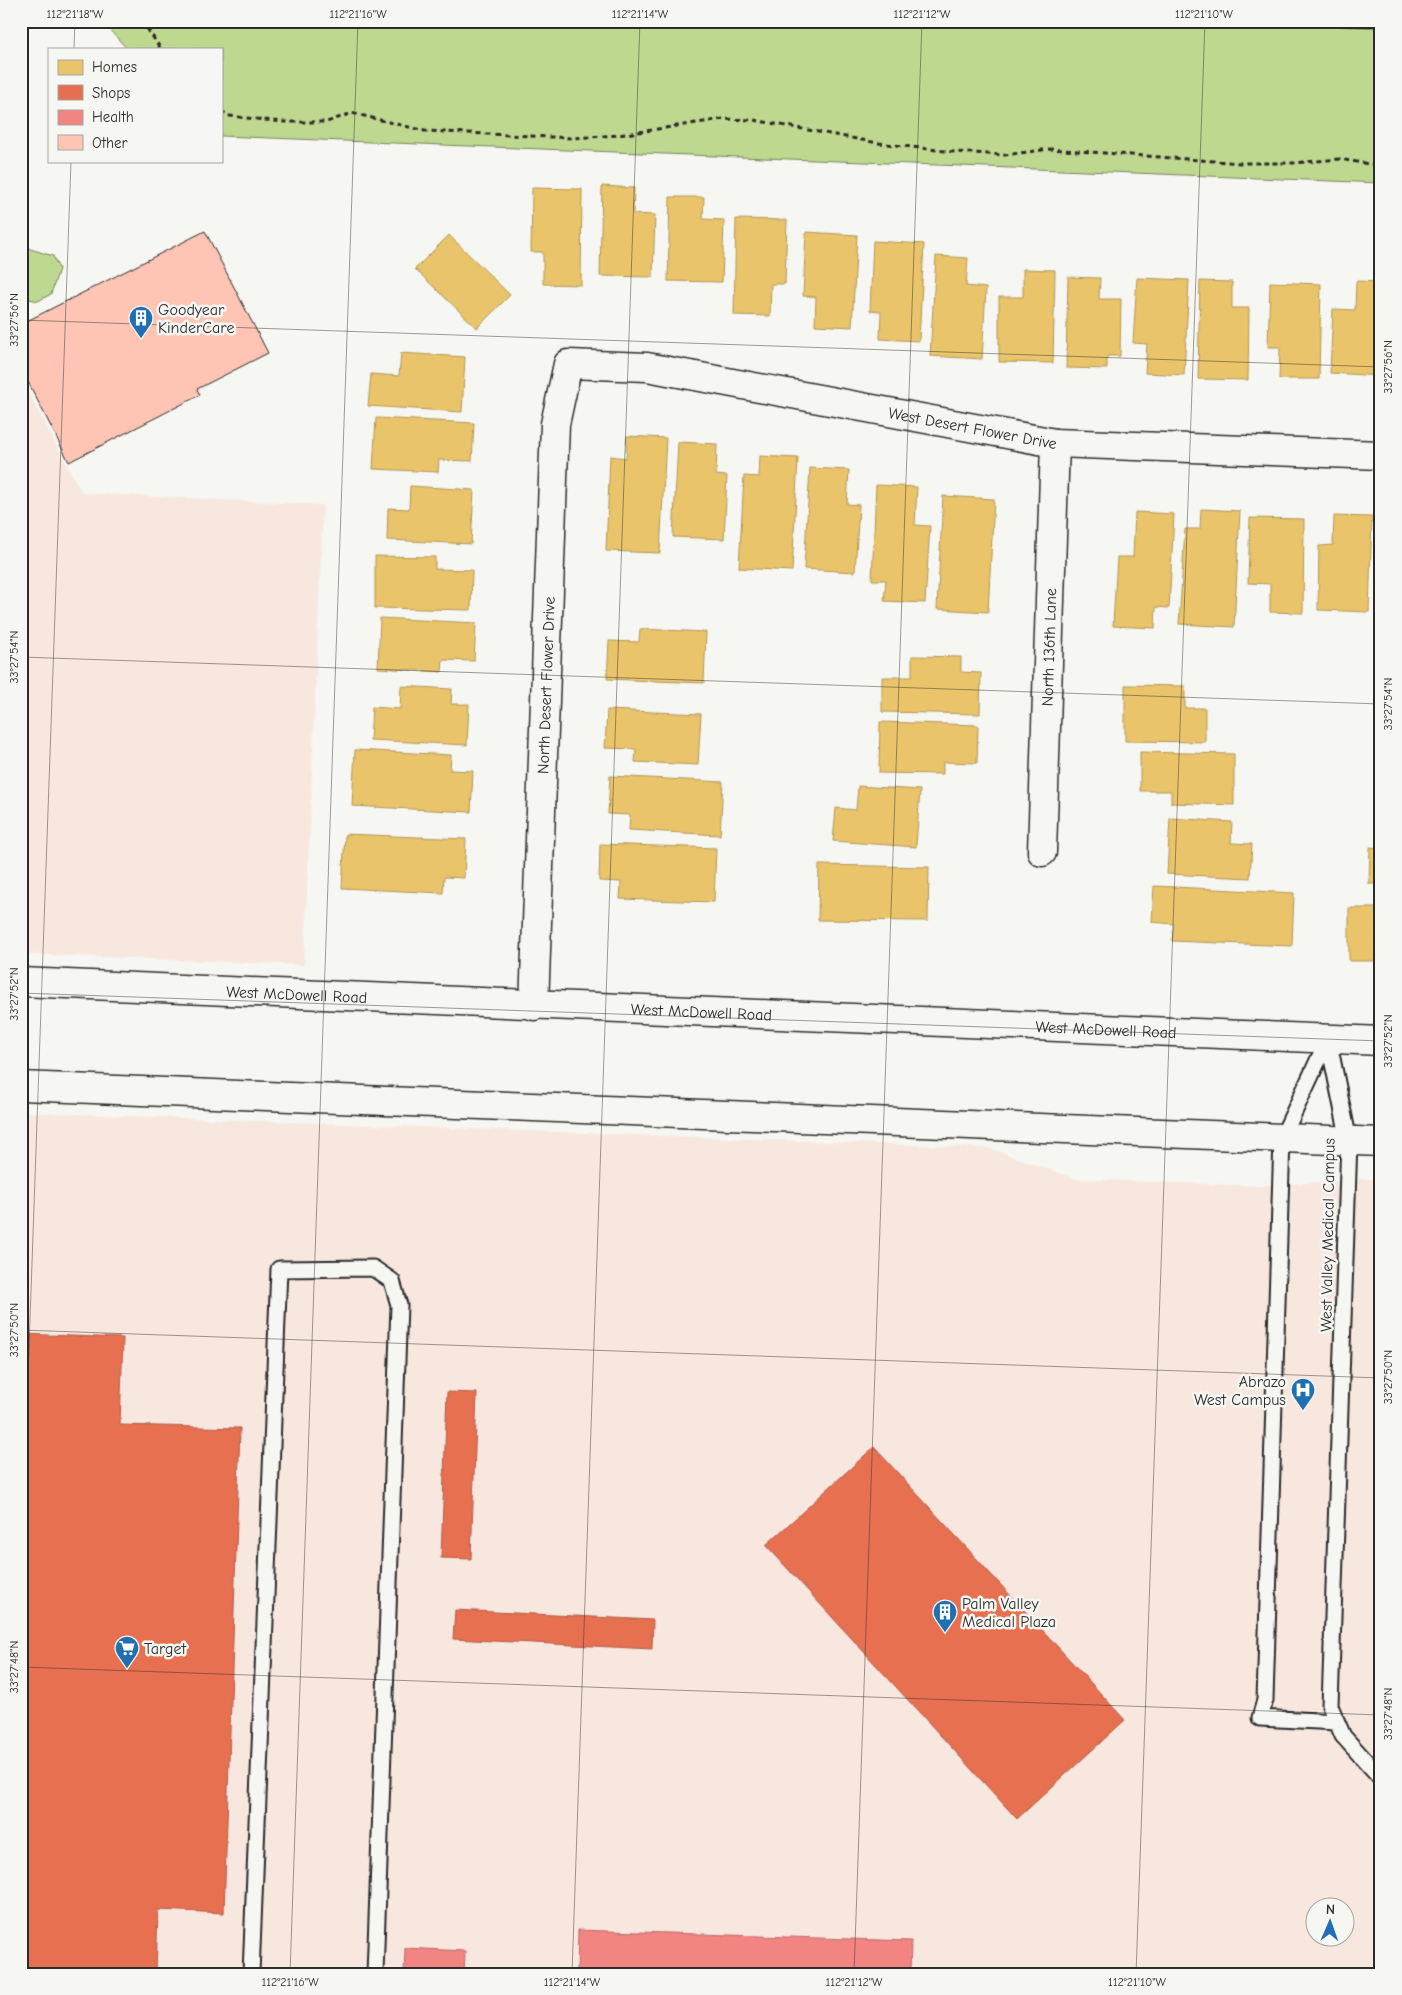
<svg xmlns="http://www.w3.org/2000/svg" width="1402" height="1995" font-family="'Comic Neue',sans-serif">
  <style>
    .built { fill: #f8e7df; fill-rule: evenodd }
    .green { fill: #bfd88f; stroke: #75825d }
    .homes { fill: #e9c46a; stroke: #b09657 }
    .shops { fill: #e76f51; stroke: #af5b46 }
    .health { fill: #f28482; stroke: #b66968 }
    .building { fill: #fec5b4; stroke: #2b2b2b }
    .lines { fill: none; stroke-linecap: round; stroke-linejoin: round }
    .lane-casing { stroke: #2b2b2b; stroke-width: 19 }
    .street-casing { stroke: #2b2b2b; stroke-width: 31 }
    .primary-casing { stroke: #2b2b2b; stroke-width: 31 }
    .path { stroke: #2b2b2b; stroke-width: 3; stroke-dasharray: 5 4; stroke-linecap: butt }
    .lane { stroke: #f6f6f2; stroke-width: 15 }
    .street { stroke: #f6f6f2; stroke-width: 28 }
    .primary { stroke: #f6f6f2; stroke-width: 28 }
    .ticks { fill: none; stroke: #2b2b2b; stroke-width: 1; stroke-opacity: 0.45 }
    .labels { text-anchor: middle; stroke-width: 5; stroke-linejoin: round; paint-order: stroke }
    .poi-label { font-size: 16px; fill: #2b2b2b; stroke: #f6f6f2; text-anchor: start }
    .street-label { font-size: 16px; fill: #2b2b2b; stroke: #f6f6f2 }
    .neatline { fill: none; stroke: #2b2b2b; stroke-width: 2 }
    .ticks-label { font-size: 12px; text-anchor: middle; fill: #2b2b2b }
  </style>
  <rect width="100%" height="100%" fill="#f6f6f2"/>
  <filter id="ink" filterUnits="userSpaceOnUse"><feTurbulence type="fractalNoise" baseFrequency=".02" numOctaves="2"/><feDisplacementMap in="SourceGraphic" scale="10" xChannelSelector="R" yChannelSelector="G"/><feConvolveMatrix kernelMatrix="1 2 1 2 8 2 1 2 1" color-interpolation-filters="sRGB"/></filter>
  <g filter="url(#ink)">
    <path class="built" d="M21 379 82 493 323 505 304 965 21 954Z
      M21 1112 989 1148 1076 1179 1260 1186 1381 1178V1974H21ZM1314 1908H1344V1938H1314Z"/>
    <path class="green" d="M102 21H1381V183L221 136V49H127Z
      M27 248 53 256 59 269 51 294 38 301 21 297V250Z"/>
    <path class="homes" d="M602 186 634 188 633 214 655 215 653 277 600 276Z
      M532 188 582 189 581 285 543 284V252H531Z
      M670 197H704L703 219 724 220 722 282 668 281Z
      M736 219 787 220 785 284H771L770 316 734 315Z
      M806 232 857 235 852 327 815 325 816 297 803 296Z
      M449 235 510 295 477 328 415 269Z
      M873 241 924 244 919 341 880 339 881 312 870 311Z
      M936 256 968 258 966 286 986 288 982 359 930 356Z
      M1023 269 1055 270 1053 363 999 362V297H1023Z
      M1068 277 1100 278 1099 299H1121L1120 356H1107V369L1066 368Z
      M1137 278 1189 280 1184 375 1145 373 1147 344 1133 343Z
      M1200 281 1232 282V308H1249L1248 380 1198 379Z
      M1356 281 1381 282V376L1330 373 1333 309 1355 310Z
      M1270 282 1321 284 1319 379H1279L1280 347H1268Z
      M401 353 465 357 462 412 368 406 371 374 399 376Z
      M376 418 474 423 472 461 439 460 438 472 373 469Z
      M627 436 666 438 660 553 606 551 610 456 626 458Z
      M678 442 717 444 716 475 727 476 724 539 673 537Z
      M760 456 798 458 792 571 739 568 744 476 759 477Z
      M810 468 849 470 847 504 859 505 855 572 804 569Z
      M876 485 917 487 915 525 930 526 925 603 884 601 886 580H872Z
      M410 486 474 490 471 544 387 540 388 508 409 509Z
      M943 496 994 499 988 612 937 609Z
      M1201 509 1240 511 1234 627 1179 624 1185 529H1200Z
      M1135 512 1174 514 1169 608 1156 607 1155 628 1113 626 1117 557H1133Z
      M1334 516 1372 517 1369 612 1318 610 1319 546 1333 545Z
      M1250 518 1304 519 1303 613 1270 612V584L1248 583Z
      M375 556 435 557V569L472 570 471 610 375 608Z
      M380 618 476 623 474 661 443 660 442 672 378 668Z
      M640 629 706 632 704 683 607 679 609 641 639 642Z
      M912 656 961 657V672L981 673 980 714 882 712V677H912Z
      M1125 685 1185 686V708H1205V742L1125 741Z
      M401 686 452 689 451 704H469L467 745 370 740 372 707 400 709Z
      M607 710 701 714 698 765 635 762 636 749 605 748Z
      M880 722 978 725 977 763 943 762V774L879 773Z
      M355 750 451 755 450 770 473 771 471 812 352 806Z
      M1140 752 1234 754V805L1171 803V791H1140Z
      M610 776 723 782 720 835 629 830 630 815 608 814Z
      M858 786 920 790 916 847 833 841 836 808 856 810Z
      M1170 818 1232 822 1231 843 1252 844 1250 878 1167 874Z
      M345 834 466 839 464 878 444 877 443 893 342 888Z
      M600 844 716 848 714 902 620 899 621 882 599 881Z
      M1370 847 1381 848V884H1369Z
      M819 865 929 867 928 921 818 920Z
      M1154 886 1294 893 1292 946 1172 941 1174 924 1152 922Z
      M1349 908H1381V961H1349Z"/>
    <path class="shops" d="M21 1334 123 1338 120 1425 240 1428 224 1913 158 1910 156 1974H21Z
      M447 1392 477 1393 471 1559 441 1558Z
      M874 1447 1125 1720 1017 1819 766 1545Z
      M455 1610 653 1620 652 1649 453 1639Z"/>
    <path class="health" d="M578 1930 911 1941 910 1974H577Z
      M405 1948 465 1951 464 1974H404Z"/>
    <path class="building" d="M205 231 268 353 197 389 200 395 69 462 21 368V324Z"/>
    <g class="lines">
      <defs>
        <path id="lane" d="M1328 1039 1282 1138 1265 1700 1260 1718 1337 1722
          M1328 1039 1349 1141 1330 1706 1343 1736 1381 1778
          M251 1974 279 1269 373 1268 392 1281 399 1305 375 1974"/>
        <g id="street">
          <path id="s1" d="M1042 852 1055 443"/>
          <path id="s2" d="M534 1006 555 424 568 364 647 367 1055 443 1381 455"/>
        </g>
        <g id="primary">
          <path id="s3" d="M21 982 1381 1041"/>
          <path d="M21 1086 1381 1142"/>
        </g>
      </defs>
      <use href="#lane" class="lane-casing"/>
      <use href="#street" class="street-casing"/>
      <use href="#primary" class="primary-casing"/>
      <path class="path" d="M142 21 161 49
        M221 111 230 116 282 122H327L352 113 425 131 572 138 619 135 723 119 754 120 878 143 954 152 1005 155 1050 149 1241 163H1294L1339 159 1381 166"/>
      <use href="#lane" class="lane"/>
      <use href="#street" class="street"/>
      <use href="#primary" class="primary"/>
    </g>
  </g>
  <path class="ticks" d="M1118 21 1381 30M74 49 75 21M21 320 1381 367M21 657 1381 704M21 993 1381 1041M21 1330 1381 1378M21 1574 71 161M21 1667 1381 1715M290 1974 358 21M572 1974 640 21M854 1974 922 21M1136 1974 1205 21"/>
  <defs>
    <symbol id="building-pin" viewBox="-11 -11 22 30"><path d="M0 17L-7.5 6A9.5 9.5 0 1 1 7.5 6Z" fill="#1f6fb2" stroke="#f6f6f2"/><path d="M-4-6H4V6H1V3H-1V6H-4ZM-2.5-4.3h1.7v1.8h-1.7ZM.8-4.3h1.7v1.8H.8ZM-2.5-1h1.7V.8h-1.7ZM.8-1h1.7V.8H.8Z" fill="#fff"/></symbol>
    <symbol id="hospital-pin" viewBox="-11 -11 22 30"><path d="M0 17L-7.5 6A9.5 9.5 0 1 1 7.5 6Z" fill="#1f6fb2" stroke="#f6f6f2"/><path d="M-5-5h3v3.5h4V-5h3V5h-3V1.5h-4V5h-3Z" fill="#fff"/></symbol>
    <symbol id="supermarket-pin" viewBox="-11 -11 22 30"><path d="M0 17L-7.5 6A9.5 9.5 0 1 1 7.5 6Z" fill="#1f6fb2" stroke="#f6f6f2"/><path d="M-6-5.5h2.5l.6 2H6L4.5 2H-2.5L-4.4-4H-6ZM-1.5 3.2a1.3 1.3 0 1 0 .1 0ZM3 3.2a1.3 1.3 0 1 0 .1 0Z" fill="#fff"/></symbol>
  </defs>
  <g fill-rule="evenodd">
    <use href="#building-pin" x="127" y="304" width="28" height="38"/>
    <use href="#hospital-pin" x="1289" y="1376" width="28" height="38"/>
    <use href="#building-pin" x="931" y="1598" width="28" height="38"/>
    <use href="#supermarket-pin" x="113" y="1634" width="28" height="38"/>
  </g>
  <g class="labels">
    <g class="poi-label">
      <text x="158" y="315">Goodyear<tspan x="158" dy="18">KinderCare</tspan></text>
      <text x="1286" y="1387" text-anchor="end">Abrazo<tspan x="1286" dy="18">West Campus</tspan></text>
      <text x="962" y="1609">Palm Valley<tspan x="962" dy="18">Medical Plaza</tspan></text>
      <text x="144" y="1654">Target</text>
    </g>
    <g class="street-label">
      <text dy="6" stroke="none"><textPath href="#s2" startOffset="1054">West Desert Flower Drive</textPath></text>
      <text dy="6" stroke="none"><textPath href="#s1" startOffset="205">North 136th Lane</textPath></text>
      <text dy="6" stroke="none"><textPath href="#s2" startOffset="321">North Desert Flower Drive</textPath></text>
      <text dy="6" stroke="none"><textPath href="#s3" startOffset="276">West McDowell Road</textPath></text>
      <text dy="6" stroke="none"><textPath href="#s3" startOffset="681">West McDowell Road</textPath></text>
      <text dy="6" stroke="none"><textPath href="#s3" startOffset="1086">West McDowell Road</textPath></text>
      <text transform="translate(1327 1235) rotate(-89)" y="6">West Valley Medical Campus</text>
    </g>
  </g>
  <rect width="1402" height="1995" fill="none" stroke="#f6f6f2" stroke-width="55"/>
  <rect x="48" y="48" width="175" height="115" fill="#f6f6f2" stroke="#a5a5a2"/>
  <rect x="58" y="60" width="25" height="15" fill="#e9c46a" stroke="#a5a5a2"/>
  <text x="92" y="72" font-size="15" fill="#2b2b2b">Homes</text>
  <rect x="58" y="85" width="25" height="15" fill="#e76f51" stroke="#a5a5a2"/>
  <text x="92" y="98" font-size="15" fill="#2b2b2b">Shops</text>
  <rect x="58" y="110" width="25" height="15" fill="#f28482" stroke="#a5a5a2"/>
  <text x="92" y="122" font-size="15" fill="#2b2b2b">Health</text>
  <rect x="58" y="135" width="25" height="15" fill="#fec5b4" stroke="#a5a5a2"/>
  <text x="92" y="148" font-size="15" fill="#2b2b2b">Other</text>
  <g transform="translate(1330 1922) rotate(2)"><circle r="24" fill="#f6f6f2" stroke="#a5a5a2"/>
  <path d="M0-4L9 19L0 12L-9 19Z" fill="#1f6fb2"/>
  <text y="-8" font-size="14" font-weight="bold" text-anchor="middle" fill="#2b2b2b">N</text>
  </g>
  <rect x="28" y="28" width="1346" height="1940" class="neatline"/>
  <g class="ticks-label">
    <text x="75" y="18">112°21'18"W</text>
    <text x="358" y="18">112°21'16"W</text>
    <text x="640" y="18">112°21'14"W</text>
    <text x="922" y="18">112°21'12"W</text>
    <text x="1204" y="18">112°21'10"W</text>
    <text transform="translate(14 320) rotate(-90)" y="4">33°27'56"N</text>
    <text transform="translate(1388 367) rotate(-90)" y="4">33°27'56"N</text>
    <text transform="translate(14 657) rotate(-90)" y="4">33°27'54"N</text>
    <text transform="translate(1388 704) rotate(-90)" y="4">33°27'54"N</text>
    <text transform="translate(14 994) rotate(-90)" y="4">33°27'52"N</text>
    <text transform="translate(1388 1041) rotate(-90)" y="4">33°27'52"N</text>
    <text transform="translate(14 1330) rotate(-90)" y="4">33°27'50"N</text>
    <text transform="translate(1388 1377) rotate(-90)" y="4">33°27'50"N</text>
    <text transform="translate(14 1667) rotate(-90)" y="4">33°27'48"N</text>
    <text transform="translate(1388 1714) rotate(-90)" y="4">33°27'48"N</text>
    <text x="290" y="1986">112°21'16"W</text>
    <text x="572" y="1986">112°21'14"W</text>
    <text x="854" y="1986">112°21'12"W</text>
    <text x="1137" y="1986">112°21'10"W</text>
  </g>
</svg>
